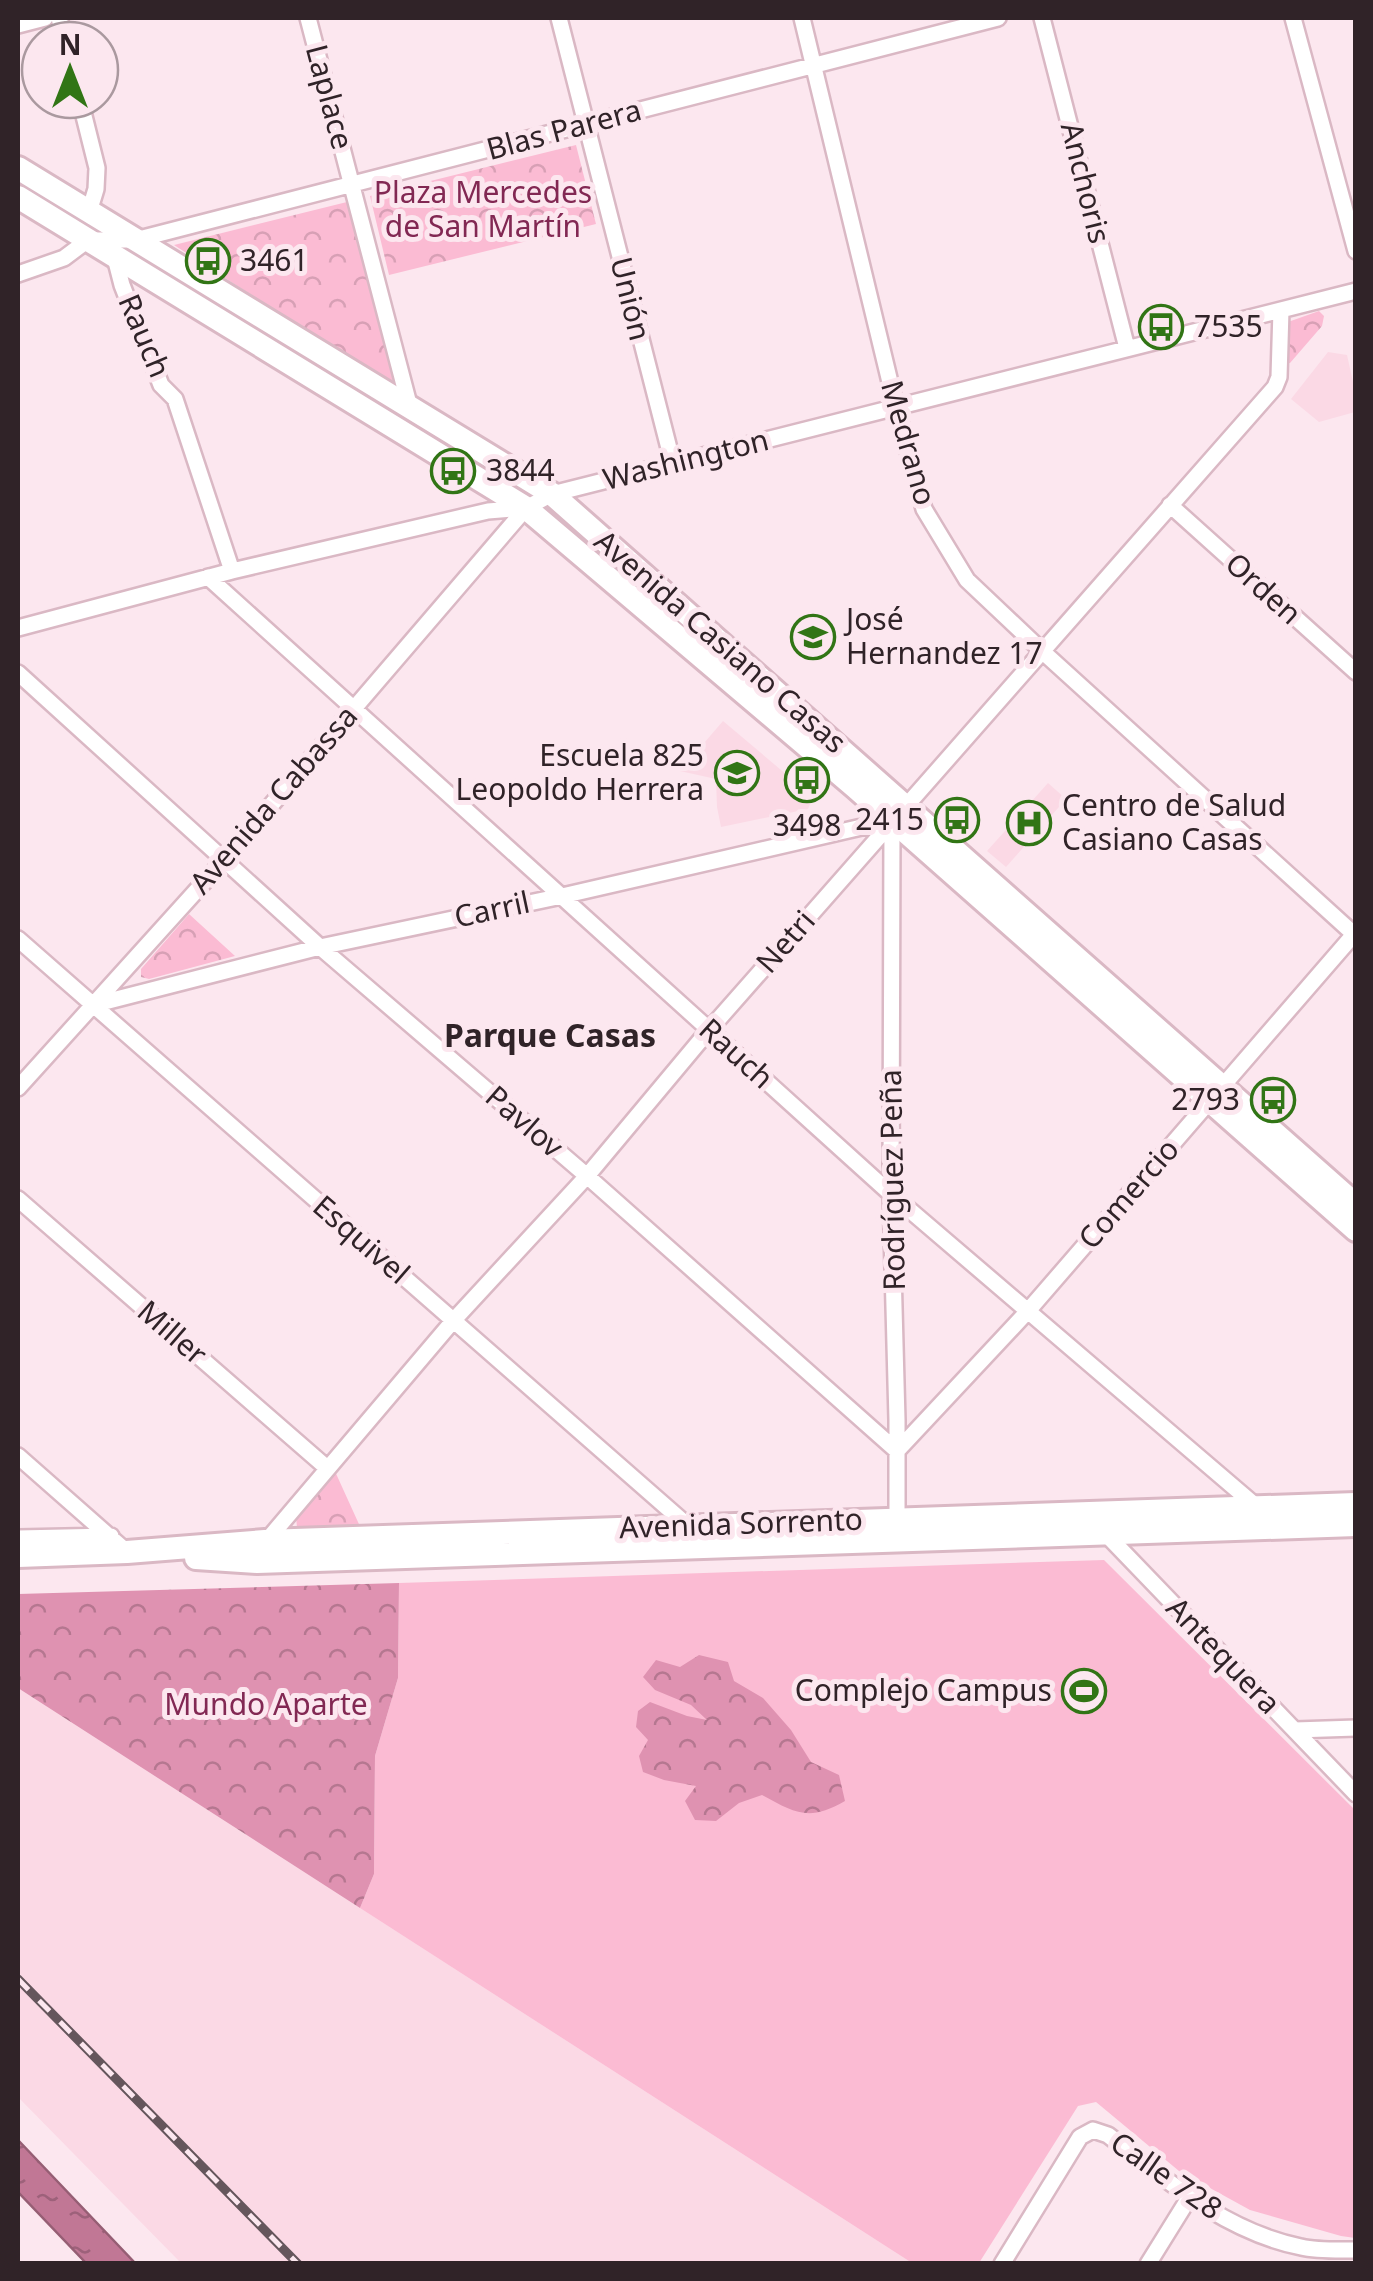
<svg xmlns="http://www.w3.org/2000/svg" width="1373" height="2281" font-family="'Noto Sans',sans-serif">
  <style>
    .built { fill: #fbd9e5 }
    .green { fill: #fbbbd3 }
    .forest { fill: url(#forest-crowns) }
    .park { fill: url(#park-crowns) }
    .water { fill: url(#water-ripples); stroke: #965e74; stroke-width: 2.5 }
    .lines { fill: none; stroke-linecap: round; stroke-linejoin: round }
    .minor-casing { stroke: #dab8c4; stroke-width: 20 }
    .secondary-casing { stroke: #dab8c4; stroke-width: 28 }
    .minor { stroke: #fff; stroke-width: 15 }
    .secondary { stroke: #fff; stroke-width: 22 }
    .rail-casing { stroke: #65565c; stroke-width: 9 }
    .rail { stroke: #fce7ef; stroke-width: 5; stroke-dasharray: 15; stroke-linecap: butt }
    .labels { text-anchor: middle; stroke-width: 10; stroke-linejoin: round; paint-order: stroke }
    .street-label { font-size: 30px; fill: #302328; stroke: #fce7ef }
    .park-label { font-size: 30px; fill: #822853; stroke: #fce7ef }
    .poi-label { font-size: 30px; fill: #302328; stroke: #fce7ef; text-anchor: start }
    .neighbourhood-label { font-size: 32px; font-weight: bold; fill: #302328; stroke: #fce7ef }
  </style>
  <defs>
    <pattern id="forest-crowns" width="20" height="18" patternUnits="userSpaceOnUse" patternTransform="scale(2.5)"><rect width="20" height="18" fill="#df92b1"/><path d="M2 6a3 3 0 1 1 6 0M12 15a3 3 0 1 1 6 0" fill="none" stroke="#b57790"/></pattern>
    <pattern id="park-crowns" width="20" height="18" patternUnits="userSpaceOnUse" patternTransform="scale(2.5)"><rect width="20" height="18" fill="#fbbbd3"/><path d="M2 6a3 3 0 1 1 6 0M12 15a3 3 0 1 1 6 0" fill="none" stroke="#d7a0b5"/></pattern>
    <pattern id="water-ripples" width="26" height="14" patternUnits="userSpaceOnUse" patternTransform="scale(2.5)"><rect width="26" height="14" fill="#c17795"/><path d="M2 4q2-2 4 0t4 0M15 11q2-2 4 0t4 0" fill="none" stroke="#9d617a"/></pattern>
  </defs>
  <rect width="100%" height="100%" fill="#fce7ef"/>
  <path class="built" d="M1328 352 1347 355 1355 391V412L1319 422 1291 399Z
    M723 721 813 797 808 809 721 827 717 807 716 779 680 771Z
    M1048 783 1066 799 1006 867 987 851Z
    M18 1688 912 2263H181L18 2097Z"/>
  <path class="green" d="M1104 1560 1355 1810V2238L1341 2236 1250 2210 1179 2171 1096 2102 1078 2106 979 2263H912L360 1908 374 1874 375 1756 398 1678 399 1583Z"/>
  <path class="forest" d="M399 1583 398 1678 375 1756 374 1874 360 1908 18 1688V1594Z
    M699 1655 728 1662 734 1681 763 1698 791 1730 811 1762 839 1775 845 1801C809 1822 795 1813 762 1795L739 1803 716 1821 695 1820 685 1801 696 1786 664 1780 643 1772 639 1756 648 1740 636 1727 638 1711 650 1702 687 1716 707 1720 691 1705 655 1690 643 1677 656 1660 680 1667Z"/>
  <path class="park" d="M576 145 596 224 389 275 370 196Z
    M351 201 398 390 174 245Z
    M1319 311 1324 316 1322 326 1290 363H1287L1288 322Z
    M189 914 235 956 149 979 141 977V969Z
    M333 1467 363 1533H302L297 1528 296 1515Z"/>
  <path class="water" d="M18 2140 135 2263H86L18 2192Z"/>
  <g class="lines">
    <defs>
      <path id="minor" d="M59 18 65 40
        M308 18 410 408
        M559 18 673 464
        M802 18 896 407 924 509 967 580 1042 651 1356 936
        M1042 18 1127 348
        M1293 18 1356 251
        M18 25 45 18
        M80 100 97 168 96 189 89 212 92 217
        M114 254 122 285 161 385 175 399 232 571
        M18 274 64 258 88 240H135L998 18
        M1170 505 1356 672
        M208 577 891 1194 1257 1507 1258 1511
        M18 628 232 571 488 511 526 508 552 494 1356 291
        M18 673 320 947 587 1176 897 1451
        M892 820 891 1194 897 1420V1526
        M18 939 688 1526 689 1531
        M93 1005 320 947 562 896 892 820
        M18 1088 224 860 526 508
        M18 1199 327 1468
        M897 1451 1027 1312 1356 932
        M18 1456 127 1552
        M1103 1531 1356 1794
        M18 1538 111 1536
        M263 1545 453 1321 587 1176 709 1030 1275 387 1279 377 1281 310
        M1295 1730 1356 1728
        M1002 2264 1080 2137 1093 2130 1108 2135C1167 2181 1226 2232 1301 2247 1318 2251 1338 2250 1356 2250
        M1148 2264 1189 2198"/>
      <path id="secondary" d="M18 168 552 494 1356 1205
        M18 197 526 508 855 787 1356 1230
        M18 1556 127 1552 265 1541 1356 1504
        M196 1558 257 1562 1356 1525"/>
    </defs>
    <use href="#minor" class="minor-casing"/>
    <use href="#secondary" class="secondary-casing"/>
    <use href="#minor" class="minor"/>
    <use href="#secondary" class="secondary"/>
    <defs>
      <path id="rail" d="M18 1979 298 2264"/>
    </defs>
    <use href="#rail" class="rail-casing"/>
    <use href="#rail" class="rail"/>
  </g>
  <defs>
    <symbol id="bus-ring" viewBox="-11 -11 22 22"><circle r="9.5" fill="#fce7ef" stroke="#317515" stroke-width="1.5"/><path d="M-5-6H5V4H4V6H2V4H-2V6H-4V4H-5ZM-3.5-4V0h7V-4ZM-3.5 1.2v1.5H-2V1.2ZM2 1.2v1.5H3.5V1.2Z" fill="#317515"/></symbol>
    <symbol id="school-ring" viewBox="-11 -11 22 22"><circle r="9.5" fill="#fce7ef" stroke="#317515" stroke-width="1.5"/><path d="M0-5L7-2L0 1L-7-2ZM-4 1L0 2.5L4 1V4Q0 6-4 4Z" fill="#317515"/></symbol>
    <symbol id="hospital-ring" viewBox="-11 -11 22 22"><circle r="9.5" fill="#fce7ef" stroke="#317515" stroke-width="1.5"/><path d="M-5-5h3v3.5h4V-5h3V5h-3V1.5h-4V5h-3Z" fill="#317515"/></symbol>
    <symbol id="stadium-ring" viewBox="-11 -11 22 22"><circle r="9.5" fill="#fce7ef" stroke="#317515" stroke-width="1.5"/><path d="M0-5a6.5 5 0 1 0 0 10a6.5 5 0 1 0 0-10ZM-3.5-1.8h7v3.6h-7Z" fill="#317515"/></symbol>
  </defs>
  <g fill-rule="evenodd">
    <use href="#bus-ring" x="183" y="236" width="50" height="50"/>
    <use href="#bus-ring" x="1136" y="302" width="50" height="50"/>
    <use href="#bus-ring" x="428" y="446" width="50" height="50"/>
    <use href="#school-ring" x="788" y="612" width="50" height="50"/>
    <use href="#school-ring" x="712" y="748" width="50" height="50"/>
    <use href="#bus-ring" x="782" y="755" width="50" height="50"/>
    <use href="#bus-ring" x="932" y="795" width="50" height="50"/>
    <use href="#hospital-ring" x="1004" y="798" width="50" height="50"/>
    <use href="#bus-ring" x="1248" y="1075" width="50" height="50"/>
    <use href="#stadium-ring" x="1059" y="1666" width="50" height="50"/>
  </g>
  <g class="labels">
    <g class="street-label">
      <text transform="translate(329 97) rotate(75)" y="10">Laplace</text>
      <text transform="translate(564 130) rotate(-15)" y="10">Blas Parera</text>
      <text transform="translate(1085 183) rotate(76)" y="10">Anchoris</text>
      <text transform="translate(630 299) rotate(76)" y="10">Unión</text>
      <text transform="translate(144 336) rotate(67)" y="10">Rauch</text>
      <text transform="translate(908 443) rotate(74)" y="10">Medrano</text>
      <text transform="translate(686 460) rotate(-14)" y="10">Washington</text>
      <text transform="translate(1263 589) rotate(42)" y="10">Orden</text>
      <text transform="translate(720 642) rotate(41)" y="10">Avenida Casiano Casas</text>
      <text transform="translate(274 800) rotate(-49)" y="10">Avenida Cabassa</text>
      <text transform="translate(492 910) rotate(-12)" y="10">Carril</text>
      <text transform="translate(786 942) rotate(-49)" y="10">Netri</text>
      <text transform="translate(736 1054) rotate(42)" y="10">Rauch</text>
      <text transform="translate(524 1122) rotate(41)" y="10">Pavlov</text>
      <text transform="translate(893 1180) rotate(-91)" y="10">Rodríguez Peña</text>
      <text transform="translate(1129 1194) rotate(-49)" y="10">Comercio</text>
      <text transform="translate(361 1240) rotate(41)" y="10">Esquivel</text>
      <text transform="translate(172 1333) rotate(41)" y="10">Miller</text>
      <text transform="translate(741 1524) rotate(-2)" y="10">Avenida Sorrento</text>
      <text transform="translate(1223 1656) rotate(46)" y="10">Antequera</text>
      <text transform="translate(1166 2176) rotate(35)" y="10">Calle 728</text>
    </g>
    <g class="park-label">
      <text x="483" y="203">Plaza Mercedes<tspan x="483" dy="34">de San Martín</tspan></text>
      <text x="266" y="1715">Mundo Aparte</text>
    </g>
    <g class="poi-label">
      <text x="240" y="271">3461</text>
      <text x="1194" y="337">7535</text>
      <text x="486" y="481">3844</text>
      <text x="846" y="630">José<tspan x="846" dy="34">Hernandez 17</tspan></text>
      <text x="704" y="766" text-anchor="end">Escuela 825<tspan x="704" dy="34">Leopoldo Herrera</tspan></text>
      <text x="1062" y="816">Centro de Salud<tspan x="1062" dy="34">Casiano Casas</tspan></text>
      <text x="924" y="830" text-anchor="end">2415</text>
      <text x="807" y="836" text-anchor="middle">3498</text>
      <text x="1240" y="1110" text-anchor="end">2793</text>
      <text x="1052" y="1701" text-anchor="end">Complejo Campus</text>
    </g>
    <g class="neighbourhood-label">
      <text x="550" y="1047">Parque Casas</text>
    </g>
  </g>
  <rect width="1373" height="2281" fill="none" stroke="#302328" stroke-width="40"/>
  <g transform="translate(70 70)"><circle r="48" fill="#fce7ef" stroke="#aa999f" stroke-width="2.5"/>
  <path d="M0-8L18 38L0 25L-18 38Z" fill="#317515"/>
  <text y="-15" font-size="28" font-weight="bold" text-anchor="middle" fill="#302328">N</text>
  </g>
</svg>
